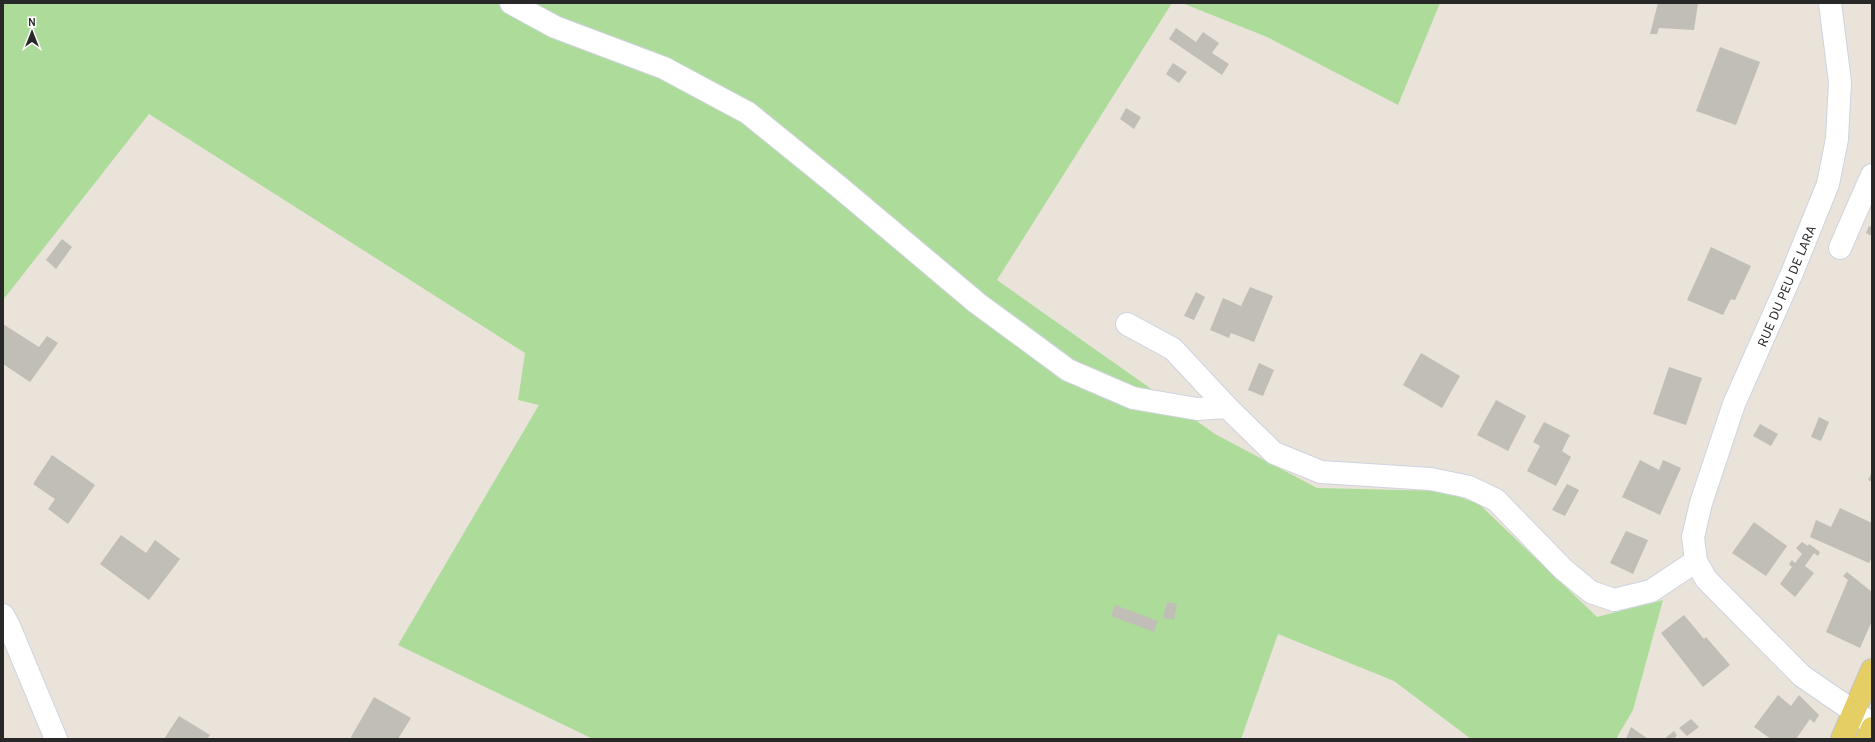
<svg xmlns="http://www.w3.org/2000/svg" width="1875" height="742" font-family="Karla,sans-serif">
  <style>
    .green { fill: #addc9a }
    .building { fill: #c1bdb7 }
    .lines { fill: none; stroke-linecap: round; stroke-linejoin: round }
    .minor-casing { stroke: #cfd2e0; stroke-width: 24 }
    .major-casing { stroke: #c3c3c3; stroke-width: 24 }
    .minor { stroke: #fff; stroke-width: 22 }
    .major { stroke: #e5ce63; stroke-width: 22 }
    .labels { text-anchor: middle; stroke-width: 3.5; stroke-linejoin: round; paint-order: stroke }
    .street-label { font-size: 14px; fill: #282828; stroke: #fff }
  </style>
  <rect width="100%" height="100%" fill="#e9e3da"/>
  <path class="green" d="M3 3H1172L997 280 1215 434 1317 488 1443 491 1479 504 1597 617 1663 600 1633 710 1616 739H1471L1394 681 1278 634 1241 739H593L398 645 539 405 518 400 525 353 149 114 3 300Z
    M1182 3H1440L1398 105 1267 37Z"/>
  <path class="building" d="M1658 3H1698L1694 30 1659 28 1657 34H1650Z
    M1176 28 1196 42 1203 32 1219 43 1212 53 1229 64 1222 75 1169 39Z
    M1720 47 1760 62 1736 125 1696 111Z
    M1173 63 1187 72 1179 83 1166 74Z
    M1126 108 1141 117 1134 129 1120 119Z
    M1869 226 1872 227V236L1866 233Z
    M62 239 72 247 56 269 46 260Z
    M1711 247 1751 266 1735 300 1731 299 1723 315 1687 300Z
    M1250 287 1273 296 1254 342 1231 333 1229 338 1210 330 1223 298 1241 306Z
    M1196 292 1205 297 1194 320 1184 316Z
    M3 324 39 347 47 336 58 343 30 382 3 364Z
    M1421 353 1460 376 1442 408 1403 385Z
    M1259 363 1274 370 1263 396 1248 390Z
    M1669 367 1702 378 1686 425 1653 414Z
    M1496 400 1526 416 1508 451 1477 435Z
    M1819 417 1829 422 1821 441 1811 437Z
    M1544 422 1570 435 1562 451 1571 457 1556 486 1527 471 1540 446 1533 442Z
    M1760 424 1778 434 1771 446 1753 436Z
    M52 455 95 485 68 524 48 509 55 499 33 484Z
    M1640 460 1659 470 1663 460 1681 468 1660 515 1622 497Z
    M1872 472V482L1868 480Z
    M1567 484 1579 490 1565 516 1552 510Z
    M1840 508 1872 523V557L1869 563 1810 537 1816 520 1831 527Z
    M1754 522 1787 546 1766 576 1732 553Z
    M1626 531 1648 540 1633 574 1610 563Z
    M121 535 146 553 155 540 180 559 149 600 100 564Z
    M1802 542 1808 546 1809 544 1820 552 1818 556 1814 553 1805 566 1814 573 1795 597 1780 584 1792 567 1789 564 1792 560 1795 563 1802 554 1796 548Z
    M1847 572 1872 592V621L1860 648 1826 632 1848 580 1843 576Z
    M1167 602 1177 604 1174 620 1163 618Z
    M1115 605 1158 621 1154 632 1111 616Z
    M1684 615 1704 639 1706 637 1730 665 1703 687 1661 633Z
    M1778 695 1791 706 1799 695 1819 715 1814 723 1810 719 1796 739H1771L1754 727Z
    M374 697 411 718 398 739H354L351 737Z
    M179 716 210 735 207 739H164Z
    M1691 719 1699 727 1687 736 1679 728Z
    M1631 727 1648 739H1626Z
    M1674 731 1677 736 1673 739H1664Z"/>
  <g class="lines">
    <defs>
      <path id="minor" d="M511 3 555 27 664 68 748 113 838 186 977 303 1068 370 1133 398 1197 409 1227 407
        M1840 248 1872 175
        M1127 324 1173 349 1227 407 1274 453 1321 472 1431 479 1469 487 1496 500 1563 569 1591 592 1614 600 1651 591 1696 561 1706 579 1802 676 1872 724
        M1696 561 1693 537 1701 503 1734 404 1792 273 1828 184 1837 139 1840 82 1830 3
        M3 615 9 626 56 739"/>
      <path id="major" d="M1842 739 1872 670
        M1867 739 1872 728"/>
    </defs>
    <use href="#minor" class="minor-casing"/>
    <use href="#major" class="major-casing"/>
    <use href="#minor" class="minor"/>
    <use href="#major" class="major"/>
  </g>
  <g class="labels">
    <g class="street-label">
      <text transform="translate(1786 286) rotate(-67)" y="5">RUE DU PEU DE LARA</text>
    </g>
  </g>
  <rect width="1875" height="742" fill="none" stroke="#282828" stroke-width="8"/>
  <g transform="translate(32 32)" stroke="#ffffff" stroke-width="3" paint-order="stroke">
  <path d="M0-3L7 15L0 10L-7 15Z" fill="#282828"/>
  <text y="-6" font-size="11" font-weight="bold" text-anchor="middle" fill="#282828">N</text>
  </g>
</svg>
